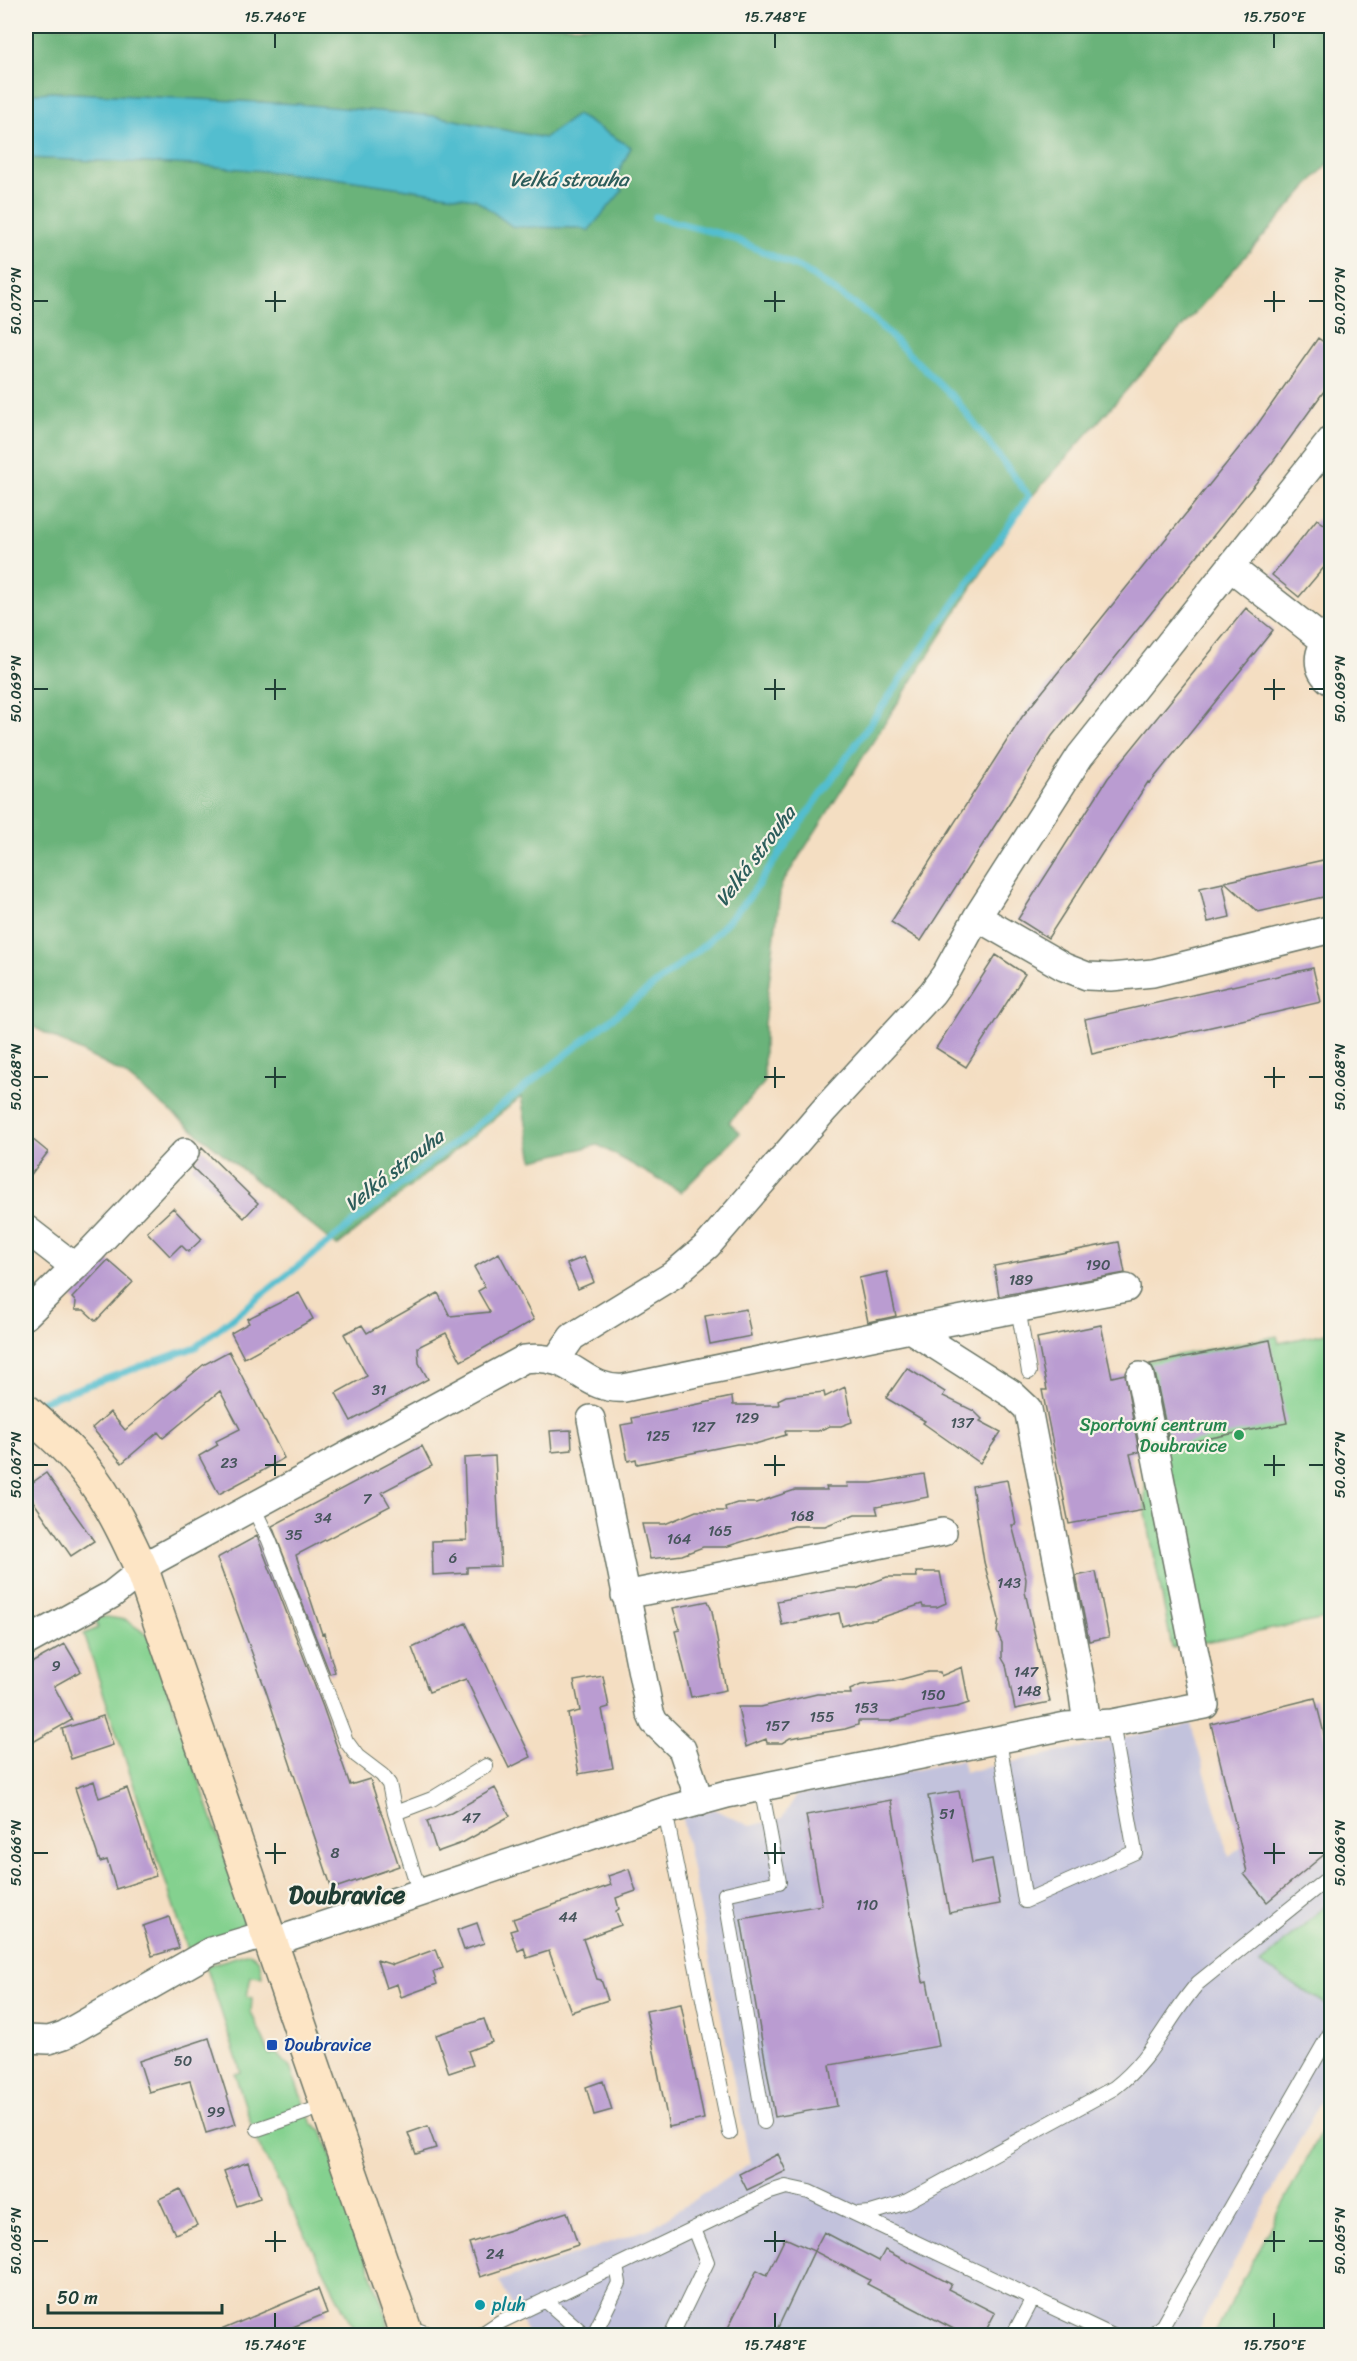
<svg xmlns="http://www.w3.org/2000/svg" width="1357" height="2361" font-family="Sriracha,sans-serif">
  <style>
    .industrial { fill: #c2c2dc }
    .green { fill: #84d18f; stroke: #528762; stroke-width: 1.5 }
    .forest { fill: #6bb37a; stroke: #457857; stroke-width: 1.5 }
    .water { fill: #53becf; stroke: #397e82; stroke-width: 1.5 }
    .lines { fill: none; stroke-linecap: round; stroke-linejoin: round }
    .stream { stroke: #53becf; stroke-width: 7 }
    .building { fill: #ba9cd1 }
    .lane-casing { stroke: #6a7566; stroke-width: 16 }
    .street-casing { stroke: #6a7566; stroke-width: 30 }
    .secondary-casing { stroke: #6a7566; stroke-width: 36 }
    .lane { stroke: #fff; stroke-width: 14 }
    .street { stroke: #fff; stroke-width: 27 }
    .secondary { stroke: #fde5c5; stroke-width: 33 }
    .ticks { fill: none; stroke: #1f3d34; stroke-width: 2 }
    .leisure-dot { fill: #2e9e5b; stroke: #f7f3e8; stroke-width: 2 }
    .transit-dot { fill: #1a4fb4; stroke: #f7f3e8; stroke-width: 2 }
    .culture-dot { fill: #0f9aa8; stroke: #f7f3e8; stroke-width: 2 }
    .labels { text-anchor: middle; stroke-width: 4.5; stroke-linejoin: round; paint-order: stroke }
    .number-label { font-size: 15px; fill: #46555b }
    .leisure-label { font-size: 18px; fill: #27864d; stroke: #f7f3e8; text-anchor: end }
    .transit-label { font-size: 18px; fill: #164399; stroke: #f7f3e8; text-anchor: start }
    .culture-label { font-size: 18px; fill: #0d838f; stroke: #f7f3e8; text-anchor: start }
    .water-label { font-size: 20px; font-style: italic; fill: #2c5d5b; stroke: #f7f3e8 }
    .district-label { font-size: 24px; font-weight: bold; fill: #1f3d34; stroke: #f7f3e8 }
    .neatline { fill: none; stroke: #1f3d34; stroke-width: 2 }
    .ticks-label { font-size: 15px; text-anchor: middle; fill: #1f3d34 }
  </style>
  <rect width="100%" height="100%" fill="#f7f3e8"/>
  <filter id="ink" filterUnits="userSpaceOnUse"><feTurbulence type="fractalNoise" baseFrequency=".0167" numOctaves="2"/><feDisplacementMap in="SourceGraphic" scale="12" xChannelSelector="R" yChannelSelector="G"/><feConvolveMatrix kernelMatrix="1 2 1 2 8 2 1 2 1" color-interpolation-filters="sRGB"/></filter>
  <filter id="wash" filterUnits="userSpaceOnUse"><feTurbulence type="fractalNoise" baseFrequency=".008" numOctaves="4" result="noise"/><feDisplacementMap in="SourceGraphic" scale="24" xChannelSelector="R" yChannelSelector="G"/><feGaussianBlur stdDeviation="1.35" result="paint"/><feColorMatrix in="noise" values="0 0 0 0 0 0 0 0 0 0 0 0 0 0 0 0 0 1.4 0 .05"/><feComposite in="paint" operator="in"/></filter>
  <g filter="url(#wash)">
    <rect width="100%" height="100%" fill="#f4dec2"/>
    <path class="industrial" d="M1191 1724 1229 1857 1331 1775V2082L1195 2335H528L499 2281 651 2228 750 2163 682 1818 714 1809 750 1826 782 1818 797 1795 962 1760 965 1772Z"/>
    <path class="green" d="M1331 1332V1618L1172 1648 1145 1509 1146 1361 1277 1336 1279 1343Z
      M107 1617 126 1620 150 1637 245 1915 241 1931 189 1953 84 1634 98 1628 95 1618Z
      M1331 1901V2007L1260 1964Z
      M249 1953C261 1958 261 1966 262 1977L251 1976 247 1996 252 1998 251 2012 270 2055 277 2053 290 2068 312 2124 322 2130 387 2318 389 2335H357L256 2139 235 2074 241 2072 206 1966Z
      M1331 2113V2335H1214Z"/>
    <path class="forest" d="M26 26H1331V160L1026 503 781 885 764 1024V1083L729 1122 740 1133 681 1192 598 1145 533 1160 521 1097 337 1246 124 1074 26 1023V158L198 165 328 177 476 199 513 227 578 228 588 231 631 147 577 115 544 138 435 116 297 104 52 92 26 94Z"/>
    <path class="water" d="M52 92 297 104 435 116 544 138 577 115 631 147 617 176 622 191 588 231 578 228 513 227 475 199 328 177 198 165 26 158V94Z"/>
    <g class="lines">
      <path class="stream" d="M34 1404 196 1347 706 944 748 899 1029 496 957 401 868 314 804 270 728 236 655 217"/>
    </g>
    <g id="blocks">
      <path class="building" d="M1318 338 1332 348V380L1272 463 1052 736 921 941 891 922 1022 717 1255 428Z
        M1317 519 1332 530V558L1299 597 1272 575Z
        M1246 608 1273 630 1150 783 1148 782 1048 938 1018 919 1108 778Z
        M1332 858V895L1258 912 1225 882Z
        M1223 883 1230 917 1208 922 1200 888Z
        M996 955 1025 974 966 1067 936 1048Z
        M1313 968 1321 1002 1092 1054 1085 1019Z
        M26 1134 48 1152 26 1181Z
        M202 1148 258 1203 244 1218 192 1167Z
        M173 1208 202 1239 188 1252 181 1245 170 1256 147 1232Z
        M1119 1242 1125 1273 999 1296 994 1266Z
        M499 1253 534 1320 461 1361 446 1333 418 1347 419 1363 428 1379 351 1421 336 1393 367 1376 344 1334 362 1325 367 1333 438 1293 450 1316 490 1312 478 1291 485 1287 474 1267Z
        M584 1257 594 1282 578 1289 567 1264Z
        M108 1260 133 1282 96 1321 84 1310H75L76 1302 72 1298Z
        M887 1272 896 1316 868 1322 859 1278Z
        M299 1293 313 1319 244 1358 231 1333 249 1323 247 1319Z
        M746 1309 751 1336 710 1344 705 1316Z
        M1101 1325 1112 1377 1125 1374 1139 1452 1130 1454 1144 1510 1069 1524 1042 1390H1047L1037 1338Z
        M1270 1340 1287 1423 1170 1446 1155 1373 1150 1364Z
        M229 1351 284 1458 262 1471 219 1494 199 1456 218 1445 216 1441 240 1429 220 1391 163 1438 158 1432 122 1463 92 1428 110 1412 125 1430 203 1365Z
        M907 1368 945 1392 943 1396 974 1411 982 1419 980 1421 1001 1432 980 1463 923 1423 925 1421 886 1398Z
        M845 1387 852 1422 841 1426H830L818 1431H785L786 1435 755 1444H737L637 1464 636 1459 628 1461 621 1425 633 1423 632 1418 732 1397 733 1405H779L778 1400 786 1396 824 1392 825 1397Z
        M571 1430 572 1450 552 1452 550 1431Z
        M422 1446 432 1466 382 1492 390 1506 296 1555 322 1634 324 1633 335 1672 330 1674 272 1526Z
        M495 1456 501 1566 467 1567V1573L433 1575 432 1541 467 1540 464 1458Z
        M46 1473 94 1541 71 1556 26 1491V1487Z
        M924 1474 928 1497 876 1507 878 1514H855L825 1526H794L725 1547H703L682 1555 650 1559 642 1524H665L696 1511H726L725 1507 737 1503H756L795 1490H827L826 1487H848L847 1483H872Z
        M1007 1480 1016 1525H1012L1026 1579 1025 1592 1050 1702 1015 1709 1006 1665 1002 1658V1643L997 1632 999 1619 984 1562 972 1486Z
        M257 1536 323 1707 350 1785 370 1779 399 1866 332 1889 266 1691 217 1558Z
        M916 1572H940L946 1603 937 1607H923L922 1604 874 1620H863L842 1626 839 1613 782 1625 777 1601 839 1589H856L887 1577H917Z
        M1096 1572 1109 1637 1089 1641 1076 1576Z
        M708 1601 712 1611 726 1690 691 1697 675 1631 680 1630 673 1608Z
        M466 1623 531 1757 509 1768 466 1679 429 1692 412 1648Z
        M65 1644 81 1671 54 1686 72 1720 26 1746V1666Z
        M962 1667 969 1703 957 1707 924 1712 891 1721H858V1725L845 1729 790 1738 782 1743H767L766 1739 746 1747 738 1707H761L817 1694H851L850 1690 861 1685 895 1681 928 1672H940L941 1676Z
        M603 1676 609 1707 602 1709 613 1768 579 1774 568 1714 580 1711 574 1681Z
        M1315 1698 1332 1765V1848L1267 1902 1244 1874 1247 1872 1211 1724Z
        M103 1716 113 1745 71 1759 62 1729Z
        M94 1781 99 1798 127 1788 156 1876 116 1889 107 1860 100 1862 75 1788Z
        M495 1788 510 1816 462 1843 437 1852 427 1821 451 1813Z
        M959 1791 972 1863 992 1859 1000 1904 949 1913 928 1796Z
        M891 1800 923 1982 927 1981 939 2046 830 2065 837 2106 775 2117 741 1919 822 1905 806 1815Z
        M629 1869 636 1891 616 1898 619 1909 616 1911 621 1925 583 1939 597 1979 601 1980 608 2000 571 2012 549 1951 527 1958 524 1948 518 1951 510 1931 517 1929 513 1919 611 1885 608 1876Z
        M169 1917 179 1948 152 1956 143 1926Z
        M477 1923 484 1943 464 1950 457 1930Z
        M436 1949 443 1968 433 1972 437 1984 401 1997 397 1984 386 1988 377 1960 393 1965Z
        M681 2004 704 2119 669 2127 646 2011Z
        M484 2019 492 2042 468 2051 473 2065 449 2073 436 2035Z
        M209 2038 236 2124 206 2133 190 2081 149 2092 139 2061Z
        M603 2081 612 2110 594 2115 586 2087Z
        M428 2126 436 2148 416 2154 408 2133Z
        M778 2154 786 2171 747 2190 739 2174Z
        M248 2162 260 2198 237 2206 224 2171Z
        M180 2189 197 2225 175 2234 159 2199Z
        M567 2212 578 2245 480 2277 469 2243Z
        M824 2232 879 2261 885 2250 951 2284 948 2289 995 2313 983 2336H967L867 2284 870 2280 814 2251Z
        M785 2238 814 2251 774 2336H724L757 2270 767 2275Z
        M318 2289 327 2313 271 2336H207Z"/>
    </g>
  </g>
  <g filter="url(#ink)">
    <use href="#blocks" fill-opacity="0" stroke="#6a7566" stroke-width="1.5"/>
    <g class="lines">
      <defs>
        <path id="lane" d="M1018 1308 1029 1372
          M253 1507 269 1540 346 1741 357 1756 382 1775 389 1784 395 1813 420 1894
          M999 1740 1025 1901 1135 1852 1112 1723
          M761 1787 779 1882 725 1894 764 2122
          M665 1811 730 2133
          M395 1813 432 1799 486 1766
          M258 2129 327 2105
          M857 2214 871 2213 904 2203 1114 2088C1154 2057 1166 2020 1198 1983L1332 1875
          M545 2300 586 2336
          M406 2326 434 2336
          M673 2332 707 2262 694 2229
          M479 2336 500 2322 770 2192 786 2187 809 2192 1113 2336
          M593 2336 619 2283 616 2266
          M1013 2336 1033 2298
          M1151 2336 1163 2325 1332 2030"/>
        <path id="street" d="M1230 567 1326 642
          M1332 638C1315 650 1315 670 1332 682
          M977 917 1064 967 1087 976 1111 977 1153 973 1332 929
          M26 1229 75 1267
          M26 1315 92 1250 185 1152
          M910 1329 1126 1288
          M556 1360 572 1337 673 1275 708 1245 825 1109 932 993 945 975 977 917 1080 756 1332 439
          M591 1419 650 1713 654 1722 682 1749 700 1802
          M625 1595 943 1532
          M26 1642 111 1595 155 1560 524 1359C575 1352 582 1391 624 1388L910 1329 1012 1394 1028 1409 1082 1688 1087 1725
          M270 1943 665 1811 727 1794 1066 1726 1112 1723 1205 1705 1140 1376
          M26 2039 49 2040 64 2035 211 1951 267 1934"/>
        <path id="secondary" d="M26 1411C40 1424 56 1437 70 1452 103 1486 123 1528 142 1570L407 2336"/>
      </defs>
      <use href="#lane" class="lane-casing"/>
      <use href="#street" class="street-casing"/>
      <use href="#secondary" class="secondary-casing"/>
      <use href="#lane" class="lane"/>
      <use href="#street" class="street"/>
      <use href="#secondary" class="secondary"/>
    </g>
  </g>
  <path class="ticks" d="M275 33V48M775 33V48M1274 33V48M275 291V312M775 291V312M1274 291V312M33 301H48M265 301H286M764 301H785M1264 301H1285M1309 301H1324M275 679V700M775 679V700M1274 679V700M33 689H48M265 689H286M764 689H785M1264 689H1285M1309 689H1324M275 1067V1088M775 1067V1088M1274 1067V1088M33 1077H48M265 1077H286M764 1077H785M1264 1077H1285M1309 1077H1324M275 1455V1476M775 1455V1476M1274 1455V1476M33 1465H48M265 1465H286M764 1465H785M1264 1465H1285M1309 1465H1324M275 1843V1864M775 1843V1864M1274 1843V1864M33 1853H48M265 1853H286M764 1853H785M1264 1853H1285M1309 1853H1324M275 2231V2252M775 2231V2252M1274 2231V2252M33 2241H48M265 2241H286M764 2241H785M1264 2241H1285M1309 2241H1324M275 2313V2328M775 2313V2328M1274 2313V2328"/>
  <circle class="leisure-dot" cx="1239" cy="1435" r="6"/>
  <rect class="transit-dot" x="266" y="2039" width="12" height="12" rx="3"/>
  <circle class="culture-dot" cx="480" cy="2305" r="6"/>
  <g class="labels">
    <g class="number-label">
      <text x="1098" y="1270">190</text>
      <text x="1021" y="1285">189</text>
      <text x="379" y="1395">31</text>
      <text x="747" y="1423">129</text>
      <text x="962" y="1428">137</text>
      <text x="703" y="1432">127</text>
      <text x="658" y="1441">125</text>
      <text x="229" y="1468">23</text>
      <text x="367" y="1504">7</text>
      <text x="802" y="1521">168</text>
      <text x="323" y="1523">34</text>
      <text x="720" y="1536">165</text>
      <text x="294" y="1540">35</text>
      <text x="679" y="1544">164</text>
      <text x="453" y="1563">6</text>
      <text x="1009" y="1588">143</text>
      <text x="56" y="1671">9</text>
      <text x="1026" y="1677">147</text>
      <text x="1029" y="1696">148</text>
      <text x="933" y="1700">150</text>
      <text x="866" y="1713">153</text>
      <text x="822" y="1722">155</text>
      <text x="777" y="1731">157</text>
      <text x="947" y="1819">51</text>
      <text x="471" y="1823">47</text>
      <text x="335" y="1858">8</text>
      <text x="867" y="1910">110</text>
      <text x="568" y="1922">44</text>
      <text x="183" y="2066">50</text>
      <text x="216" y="2117">99</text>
      <text x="495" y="2259">24</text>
    </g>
    <g class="leisure-label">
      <text x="1227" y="1431">Sportovní centrum<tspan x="1227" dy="21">Doubravice</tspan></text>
    </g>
    <g class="transit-label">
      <text x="284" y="2051">Doubravice</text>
    </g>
    <g class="culture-label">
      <text x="492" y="2311">pluh</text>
    </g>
    <g class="water-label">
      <text x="569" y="186">Velká strouha</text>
      <text transform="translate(755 856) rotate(-53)" y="7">Velká strouha</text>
      <text transform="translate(394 1170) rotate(-38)" y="7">Velká strouha</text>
    </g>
    <g class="district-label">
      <text x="347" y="1903">Doubravice</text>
    </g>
  </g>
  <rect width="1357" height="2361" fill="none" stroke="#f7f3e8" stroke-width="66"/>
  <path d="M48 2304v9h174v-9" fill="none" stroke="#1f3d34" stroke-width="3"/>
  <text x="57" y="2304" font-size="18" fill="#1f3d34" stroke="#f7f3e8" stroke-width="4.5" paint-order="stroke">50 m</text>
  <rect x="33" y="33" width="1291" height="2295" class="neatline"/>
  <g class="ticks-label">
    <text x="275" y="22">15.746°E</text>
    <text x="775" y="22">15.748°E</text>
    <text x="1274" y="22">15.750°E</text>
    <text transform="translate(16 301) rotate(-90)" y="5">50.070°N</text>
    <text transform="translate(1340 301) rotate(-90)" y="5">50.070°N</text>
    <text transform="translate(16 689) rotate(-90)" y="5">50.069°N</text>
    <text transform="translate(1340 689) rotate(-90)" y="5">50.069°N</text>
    <text transform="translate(16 1077) rotate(-90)" y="5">50.068°N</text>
    <text transform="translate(1340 1077) rotate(-90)" y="5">50.068°N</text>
    <text transform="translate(16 1465) rotate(-90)" y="5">50.067°N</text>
    <text transform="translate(1340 1465) rotate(-90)" y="5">50.067°N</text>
    <text transform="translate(16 1853) rotate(-90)" y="5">50.066°N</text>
    <text transform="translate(1340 1853) rotate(-90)" y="5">50.066°N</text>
    <text transform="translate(16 2241) rotate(-90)" y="5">50.065°N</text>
    <text transform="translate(1340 2241) rotate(-90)" y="5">50.065°N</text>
    <text x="275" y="2350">15.746°E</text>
    <text x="775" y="2350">15.748°E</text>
    <text x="1274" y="2350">15.750°E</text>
  </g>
</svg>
